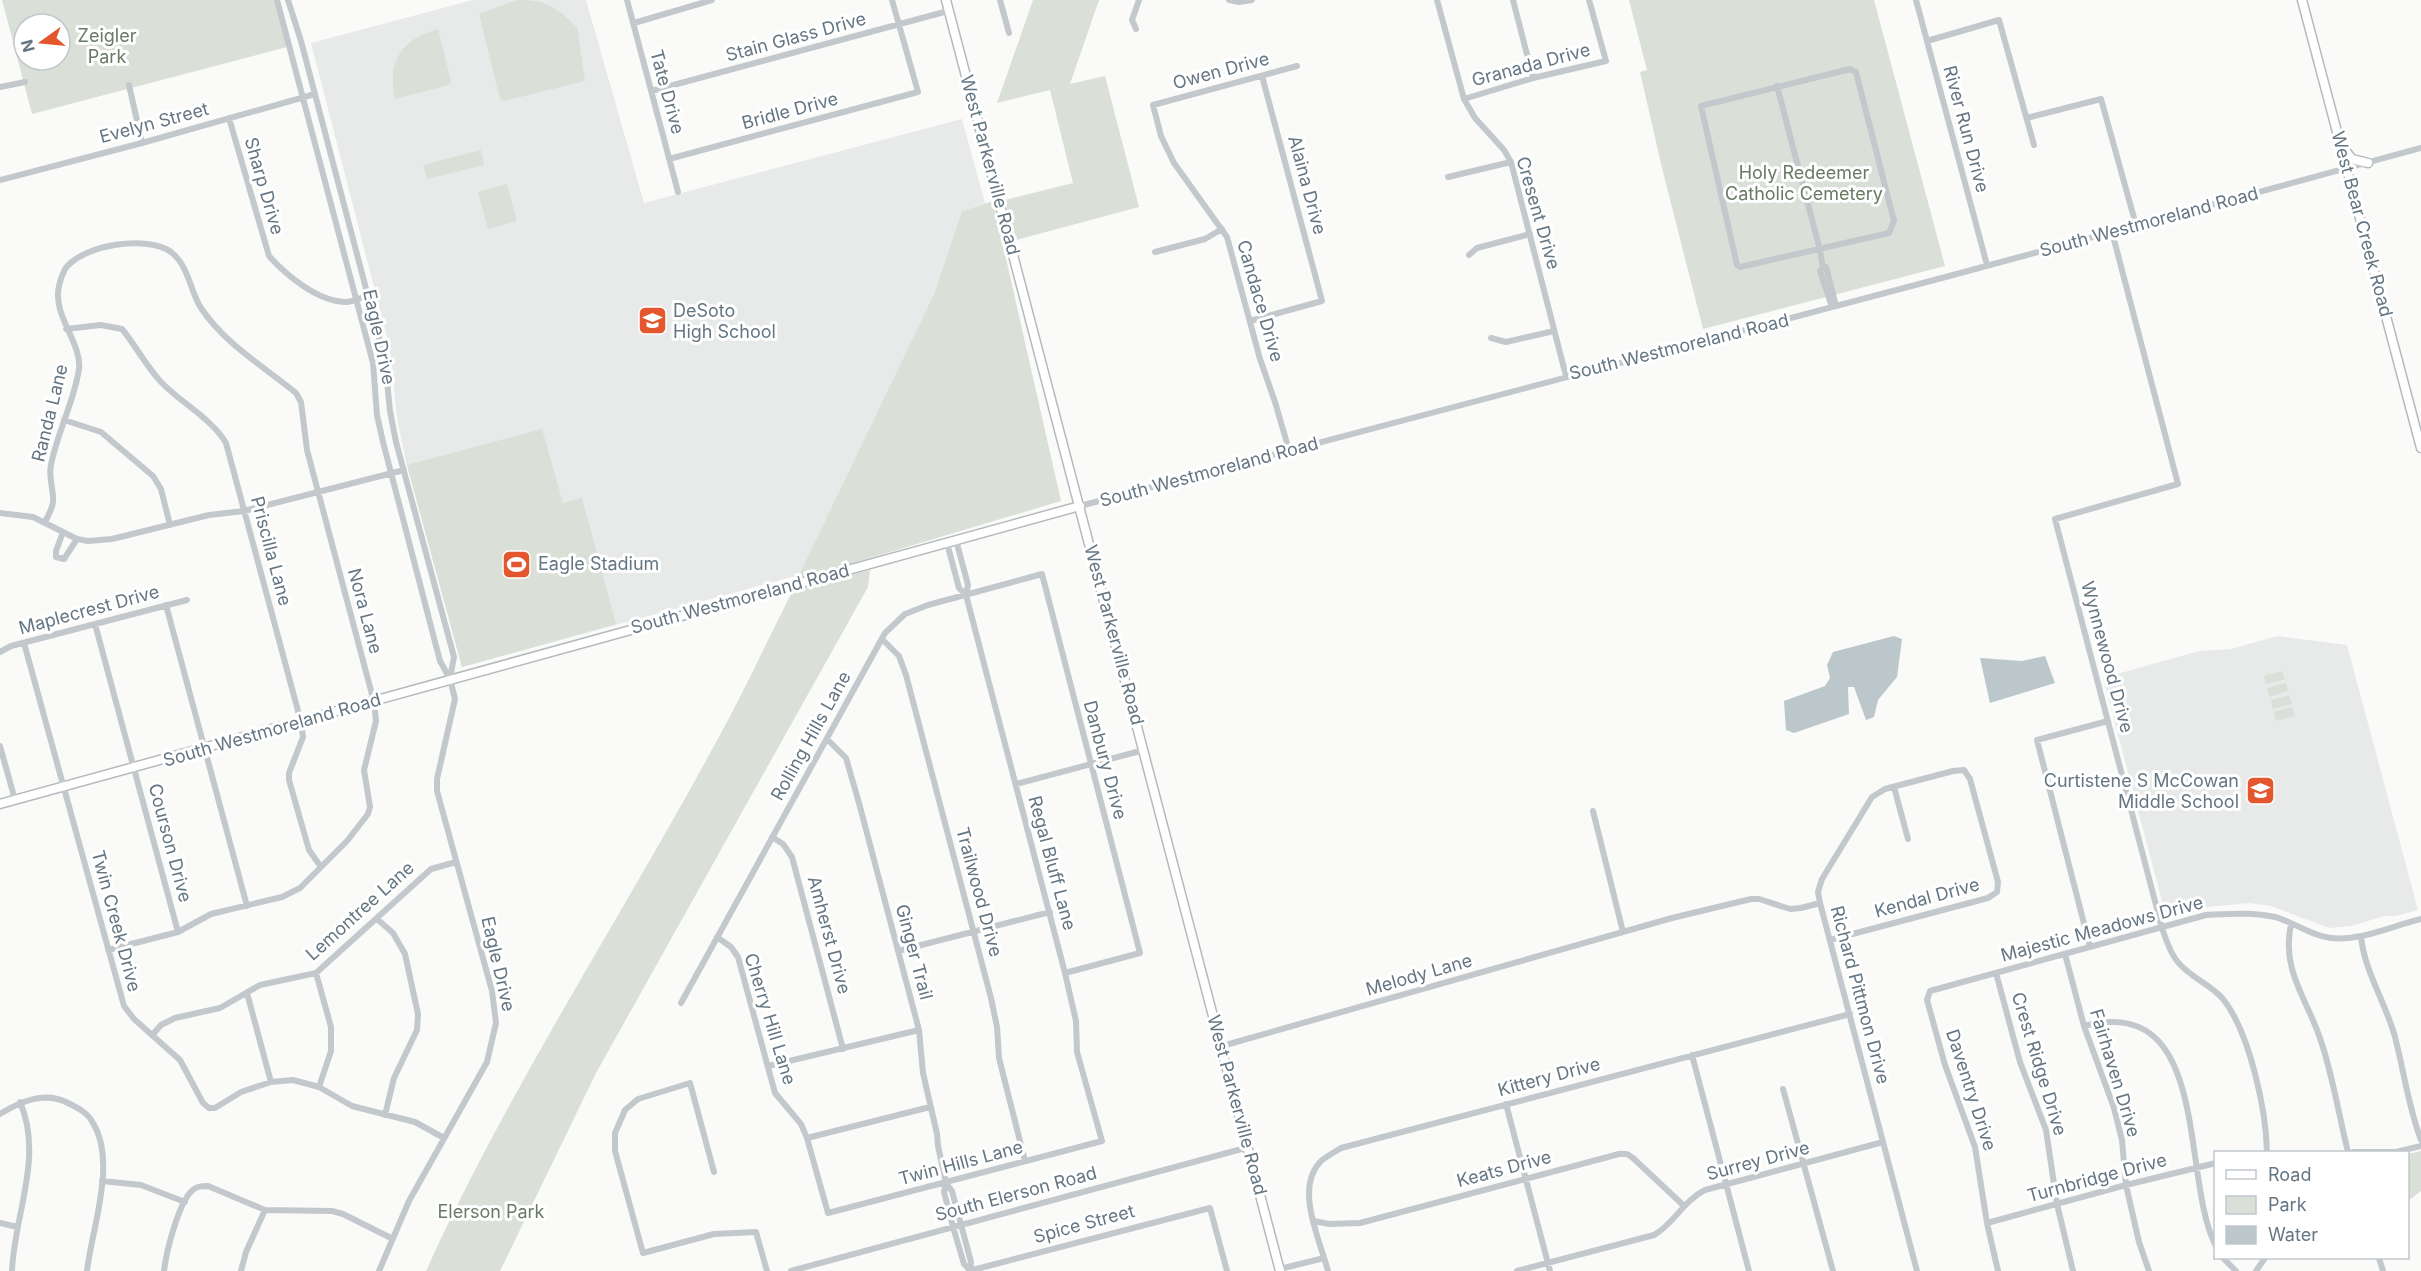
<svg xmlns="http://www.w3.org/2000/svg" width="2421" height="1271" font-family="Inter,sans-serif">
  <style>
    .built { fill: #e8e9e9 }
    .green { fill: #dadfd7; fill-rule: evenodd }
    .water { fill: #bbc7cb }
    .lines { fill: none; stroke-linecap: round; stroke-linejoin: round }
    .major-casing { stroke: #b5babe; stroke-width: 11 }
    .minor { stroke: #c3c8cc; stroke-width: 6 }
    .major { stroke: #fff; stroke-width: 8 }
    .labels { text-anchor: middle; stroke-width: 6; stroke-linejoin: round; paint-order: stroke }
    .park-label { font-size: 18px; fill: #687a64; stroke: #fff }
    .street-label { font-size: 18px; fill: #657683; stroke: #fff }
    .poi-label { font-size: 18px; fill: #657683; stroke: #fff; text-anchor: start }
  </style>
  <rect width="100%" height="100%" fill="#fafaf8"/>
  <path class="built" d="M473 0H586L644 203 962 119 985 203 962 211 934 294 799 575 462 667 406 462 397 418 390 349 311 43Z
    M2277 636 2347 645 2418 910 2396 916H2384L2352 926 2329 928 2271 906 2250 903 2196 908 2166 916 2103 678 2199 651 2231 649Z"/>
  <path class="green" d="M2 0H275L287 47 32 114ZM24 24H60V60H24Z
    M517 0C549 0 555 7 577 27L585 81 504 101 500 99 479 14Z
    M1033 0H1099L1070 84 1105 76 1139 207 1016 240 1005 200 1073 183 1050 90 997 103Z
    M1629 0H1874L1945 266 1703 329 1662 168 1640 72 1647 70Z
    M438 29 451 81 449 85 395 99C387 62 401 39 438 29Z
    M481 150 484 165 427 179 423 165Z
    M507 184 517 221 488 229 478 192Z
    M993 201 1061 501 800 579 799 575 934 294 962 211Z
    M542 429 563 503 582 498 616 624 462 667 407 465Z
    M870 570 868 587 596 1073 500 1271H426C509 1088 620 920 715 744 743 694 767 641 793 590Z
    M2282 671 2285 679 2266 684 2264 676Z
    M2286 683 2288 691 2269 697 2267 688Z
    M2289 695 2292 704 2273 709 2271 700Z
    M2292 707 2295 716 2276 721 2274 712Z
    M2421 1151V1191L2408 1201V1154Z"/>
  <path class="water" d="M1894 636 1902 639 1897 677 1878 700 1874 717 1866 720 1854 687H1848L1849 714 1794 733 1786 730 1784 701 1825 686 1830 678 1827 665 1833 652Z
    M2045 656 2055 683 1990 703 1980 658 2022 661Z"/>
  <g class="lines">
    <defs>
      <path id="major" d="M946 0 1280 1271
        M2302 0 2421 448
        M2344 149 2352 159 2368 163
        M0 804 1080 506"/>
    </defs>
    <use href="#major" class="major-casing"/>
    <path class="minor" d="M277 0 373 363 377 415 383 442 440 661 450 679 455 699 437 779V791L492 991 496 1023 487 1062 409 1201 379 1271
      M288 0 301 41 385 361 390 411 396 442 454 657 450 678
      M627 0 678 192
      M1000 0 1009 33
      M1229 0 1239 2 1252 0
      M1437 0 1464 99 1475 118 1504 150 1511 162 1566 376
      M1513 0 1533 78
      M1916 0 1987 265
      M634 23 712 0
      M1136 29 1132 20 1139 0
      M1927 41 1999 20 2034 145
      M1850 69 1856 72 1894 221 1889 233 1740 267 1737 265 1701 106Z
      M129 85 142 143
      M1777 86 1820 250 1823 268 1820 271 1832 307
      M0 87 25 82
      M651 91 948 11
      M1464 99 1533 78 1606 61 1589 0
      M229 118 269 256C286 275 317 301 345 302 352 302 361 298 368 295
      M2027 118 2101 99 2136 225
      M669 159 918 92 892 0
      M1448 177 1511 162
      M0 180 142 143 315 94
      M2112 232 2178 484 2055 519 2162 928C2166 939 2169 951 2177 961 2189 977 2210 984 2223 999 2250 1033 2266 1110 2267 1152
      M1155 252 1205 239 1222 229
      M1469 255 1477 248 1530 234
      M1823 268 1826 267 1836 306
      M1250 321 1322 301 1262 76
      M66 329 101 325 122 329C136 346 146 366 161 382 181 403 211 418 226 443L301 722 303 737 289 773V780L309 850 321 867
      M1491 338 1506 342 1554 331
      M64 420 101 432 153 476 161 489 170 525
      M1289 450 1275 402 1260 359 1227 237 1174 163 1161 136 1153 105 1297 66
      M1080 506 1953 275 2421 148
      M0 513 33 517 77 539 88 541 112 539 209 515 244 511 404 470
      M45 523C47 516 53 508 53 502 54 490 48 478 51 465 57 433 74 402 79 369 82 343 52 315 59 286 60 281 63 273 65 269 83 244 148 235 171 252 189 266 190 291 201 308 225 344 263 366 296 393L301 402 307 450 374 702 376 721 364 770 370 807 368 814 347 841 300 888 282 897 211 914 178 932 108 950
      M63 532 56 551V557L64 559 77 539
      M947 543 959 588 966 595
      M166 605 247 906
      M95 624 178 932
      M882 639 899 656 906 675 991 998 997 1027 999 1058 1025 1161
      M24 643 124 1006 134 1019 180 1060 203 1103 209 1108H215L241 1092 271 1082 293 1080 319 1087 352 1106 415 1122 444 1138
      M0 652 11 646 187 600
      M827 739 846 758 859 803 919 1030 923 1073 937 1134 938 1146 946 1183 952 1191 971 1262 970 1271
      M0 746 15 800
      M1016 784 1144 750
      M1894 787 1908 839
      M1593 811 1623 932
      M772 837 783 844 792 857 843 1049
      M377 919 393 933 405 954 418 1014 417 1030 394 1078 385 1115
      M2291 924C2281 971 2307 998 2321 1041 2333 1077 2339 1116 2348 1152
      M2361 936C2364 971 2386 1003 2395 1037 2404 1071 2408 1106 2421 1140
      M717 937 731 947 738 957 775 1093 801 1124 807 1138 828 1213 1102 1141 1077 1052 1076 1021 1065 973 966 595 968 585 956 540
      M1830 940 1988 898 1997 892 1998 882 1970 779 1964 770 1953 771 1885 789 1872 797 1822 879 1818 892 1820 903 1917 1271
      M2090 947 2037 740 2108 721
      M898 951 1050 912
      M2065 954 2084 1026 2114 1108 2122 1140 2126 1185 2139 1242 2149 1271
      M316 973 331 1027V1051L319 1087
      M1996 973 2020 1062 2046 1130 2057 1204 2073 1271
      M247 993 271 1082
      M681 1003 885 633 905 614 928 605 1042 574 1140 953 1065 973
      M2084 1026C2213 992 2180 1179 2216 1246
      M153 1034 161 1025 175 1018 220 1008 260 985 316 973 431 869 456 862
      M1222 1046 1672 918 1751 899H1759L1790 909 1801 908 1820 903
      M1692 1055 1749 1271
      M768 1066 919 1030
      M1783 1089 1833 1271
      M1506 1104 1550 1271
      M0 1114C21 1101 45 1091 68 1103 78 1108 88 1113 93 1123 117 1162 92 1228 87 1271
      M807 1138 930 1107
      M2353 1152H2396
      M2396 1152 2421 1146
      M714 1172 690 1083 638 1099 625 1110 615 1133V1151L643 1253 714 1234 756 1232 767 1271
      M102 1181 141 1185 185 1202
      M946 1183 944 1192 953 1227 964 1264 970 1270
      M1314 1221 1329 1224 1360 1223 1619 1154H1627L1633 1158 1683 1205
      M0 1223 17 1227
      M1987 1223 2126 1185 2216 1163
      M2223 1258 2236 1271
      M2379 1258 2383 1271
      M1280 1269 1324 1258
      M12 1271C14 1215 44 1157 20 1102
      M164 1271C166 1253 179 1199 194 1189 197 1186 203 1186 208 1186L265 1210 332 1211 343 1214 393 1239
      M241 1271 246 1252 265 1210
      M791 1271 1249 1147
      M969 1271 1210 1208 1227 1271
      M1328 1271C1320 1240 1294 1188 1321 1161 1327 1156 1335 1152 1341 1148L1850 1014
      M1517 1271 1654 1235C1674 1224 1683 1201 1705 1190L1883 1142
      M1998 1271 1987 1223 1975 1147 1945 1065 1927 1000 1930 991 2206 915C2229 914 2252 912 2275 917 2294 922 2311 936 2331 938 2361 941 2392 926 2421 919
      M2256 1271 2265 1258"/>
    <use href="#major" class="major"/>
  </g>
  <defs>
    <symbol id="school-square" viewBox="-11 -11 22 22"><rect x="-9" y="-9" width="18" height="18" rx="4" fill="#e4572e" stroke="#fff"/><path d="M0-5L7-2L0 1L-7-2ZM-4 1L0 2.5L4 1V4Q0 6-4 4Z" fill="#fff"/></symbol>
    <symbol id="stadium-square" viewBox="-11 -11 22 22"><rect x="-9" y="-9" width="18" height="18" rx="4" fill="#e4572e" stroke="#fff"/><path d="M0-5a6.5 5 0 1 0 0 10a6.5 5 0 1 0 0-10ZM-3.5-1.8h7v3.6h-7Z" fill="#fff"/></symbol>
  </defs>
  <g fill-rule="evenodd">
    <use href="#school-square" x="636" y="304" width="33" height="33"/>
    <use href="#stadium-square" x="500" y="548" width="33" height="33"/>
    <use href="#school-square" x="2244" y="774" width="33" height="33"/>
  </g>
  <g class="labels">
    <g class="park-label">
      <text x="107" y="42">Zeigler<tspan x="107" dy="21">Park</tspan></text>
      <text x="1804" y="179">Holy Redeemer<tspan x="1804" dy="21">Catholic Cemetery</tspan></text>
      <text x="491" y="1218">Elerson Park</text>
    </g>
    <g class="street-label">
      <text transform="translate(796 37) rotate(-15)" y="6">Stain Glass Drive</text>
      <text transform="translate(1531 65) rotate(-15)" y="6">Granada Drive</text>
      <text transform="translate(1221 71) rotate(-15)" y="6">Owen Drive</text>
      <text transform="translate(667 92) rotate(75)" y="6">Tate Drive</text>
      <text transform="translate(790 111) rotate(-15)" y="6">Bridle Drive</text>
      <text transform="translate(154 123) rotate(-15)" y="6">Evelyn Street</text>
      <text transform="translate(1966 129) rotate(75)" y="6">River Run Drive</text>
      <text transform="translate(990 165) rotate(75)" y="6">West Parkerville Road</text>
      <text transform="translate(1307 185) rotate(75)" y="6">Alaina Drive</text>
      <text transform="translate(264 186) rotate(74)" y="6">Sharp Drive</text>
      <text transform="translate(1538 213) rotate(74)" y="6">Cresent Drive</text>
      <text transform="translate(2149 222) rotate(-15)" y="6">South Westmoreland Road</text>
      <text transform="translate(2362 224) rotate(75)" y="6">West Bear Creek Road</text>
      <text transform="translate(1260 301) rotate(74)" y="6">Candace Drive</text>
      <text transform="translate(379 337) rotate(78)" y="6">Eagle Drive</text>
      <text transform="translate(1679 347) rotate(-14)" y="6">South Westmoreland Road</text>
      <text transform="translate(50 413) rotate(-76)" y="6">Randa Lane</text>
      <text transform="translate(1209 472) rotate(-15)" y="6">South Westmoreland Road</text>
      <text transform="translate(271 551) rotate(75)" y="6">Priscilla Lane</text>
      <text transform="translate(740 599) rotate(-15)" y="6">South Westmoreland Road</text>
      <text transform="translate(89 610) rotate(-15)" y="6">Maplecrest Drive</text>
      <text transform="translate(365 611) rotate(75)" y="6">Nora Lane</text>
      <text transform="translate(1114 635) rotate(75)" y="6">West Parkerville Road</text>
      <text transform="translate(2107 657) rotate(75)" y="6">Wynnewood Drive</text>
      <text transform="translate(272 730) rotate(-16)" y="6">South Westmoreland Road</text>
      <text transform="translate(811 736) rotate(-61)" y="6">Rolling Hills Lane</text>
      <text transform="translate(1105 760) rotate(75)" y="6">Danbury Drive</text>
      <text transform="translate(170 843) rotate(75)" y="6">Courson Drive</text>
      <text transform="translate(1052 863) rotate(75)" y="6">Regal Bluff Lane</text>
      <text transform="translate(979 892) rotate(75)" y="6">Trailwood Drive</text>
      <text transform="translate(1927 898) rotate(-15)" y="6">Kendal Drive</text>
      <text transform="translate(360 911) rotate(-42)" y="6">Lemontree Lane</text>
      <text transform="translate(116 921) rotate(75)" y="6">Twin Creek Drive</text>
      <text transform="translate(2102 929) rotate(-15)" y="6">Majestic Meadows Drive</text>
      <text transform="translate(829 935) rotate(75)" y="6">Amherst Drive</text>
      <text transform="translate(914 952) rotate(75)" y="6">Ginger Trail</text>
      <text transform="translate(498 964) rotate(77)" y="6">Eagle Drive</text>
      <text transform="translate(1419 975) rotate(-16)" y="6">Melody Lane</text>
      <text transform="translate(1860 995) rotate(75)" y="6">Richard Pittmon Drive</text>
      <text transform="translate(770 1019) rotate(73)" y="6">Cherry Hill Lane</text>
      <text transform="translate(2039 1064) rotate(73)" y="6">Crest Ridge Drive</text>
      <text transform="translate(2115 1073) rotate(73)" y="6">Fairhaven Drive</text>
      <text transform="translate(1549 1077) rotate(-15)" y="6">Kittery Drive</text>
      <text transform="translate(1971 1090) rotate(72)" y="6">Daventry Drive</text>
      <text transform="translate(1237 1105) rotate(75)" y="6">West Parkerville Road</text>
      <text transform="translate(1758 1161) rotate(-15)" y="6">Surrey Drive</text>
      <text transform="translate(961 1163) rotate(-15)" y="6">Twin Hills Lane</text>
      <text transform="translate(1504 1169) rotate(-15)" y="6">Keats Drive</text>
      <text transform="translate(2097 1178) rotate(-15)" y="6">Turnbridge Drive</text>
      <text transform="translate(1016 1194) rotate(-15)" y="6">South Elerson Road</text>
      <text transform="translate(1084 1224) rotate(-15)" y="6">Spice Street</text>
    </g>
    <g class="poi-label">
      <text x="673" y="317">DeSoto<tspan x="673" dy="21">High School</tspan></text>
      <text x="538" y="570">Eagle Stadium</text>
      <text x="2239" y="787" text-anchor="end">Curtistene S McCowan<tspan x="2239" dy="21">Middle School</tspan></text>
    </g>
  </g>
  <rect x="2214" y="1151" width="195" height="108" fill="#ffffff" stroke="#c1c8cd" stroke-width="1.5"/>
  <rect x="2226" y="1170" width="30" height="9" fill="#ffffff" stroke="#c1c8cd" stroke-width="1.5"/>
  <text x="2268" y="1181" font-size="18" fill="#657683">Road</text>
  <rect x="2226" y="1196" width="30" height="18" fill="#dadfd7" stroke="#c1c8cd" stroke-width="1.5"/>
  <text x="2268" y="1211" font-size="18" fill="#657683">Park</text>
  <rect x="2226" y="1226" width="30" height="18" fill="#bbc7cb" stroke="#c1c8cd" stroke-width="1.5"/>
  <text x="2268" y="1241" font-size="18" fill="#657683">Water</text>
  <g transform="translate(42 42) rotate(255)"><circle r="28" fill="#ffffff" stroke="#c1c8cd" stroke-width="1.5"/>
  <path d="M0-4.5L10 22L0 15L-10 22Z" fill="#e4572e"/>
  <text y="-9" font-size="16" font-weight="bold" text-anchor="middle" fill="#657683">N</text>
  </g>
</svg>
